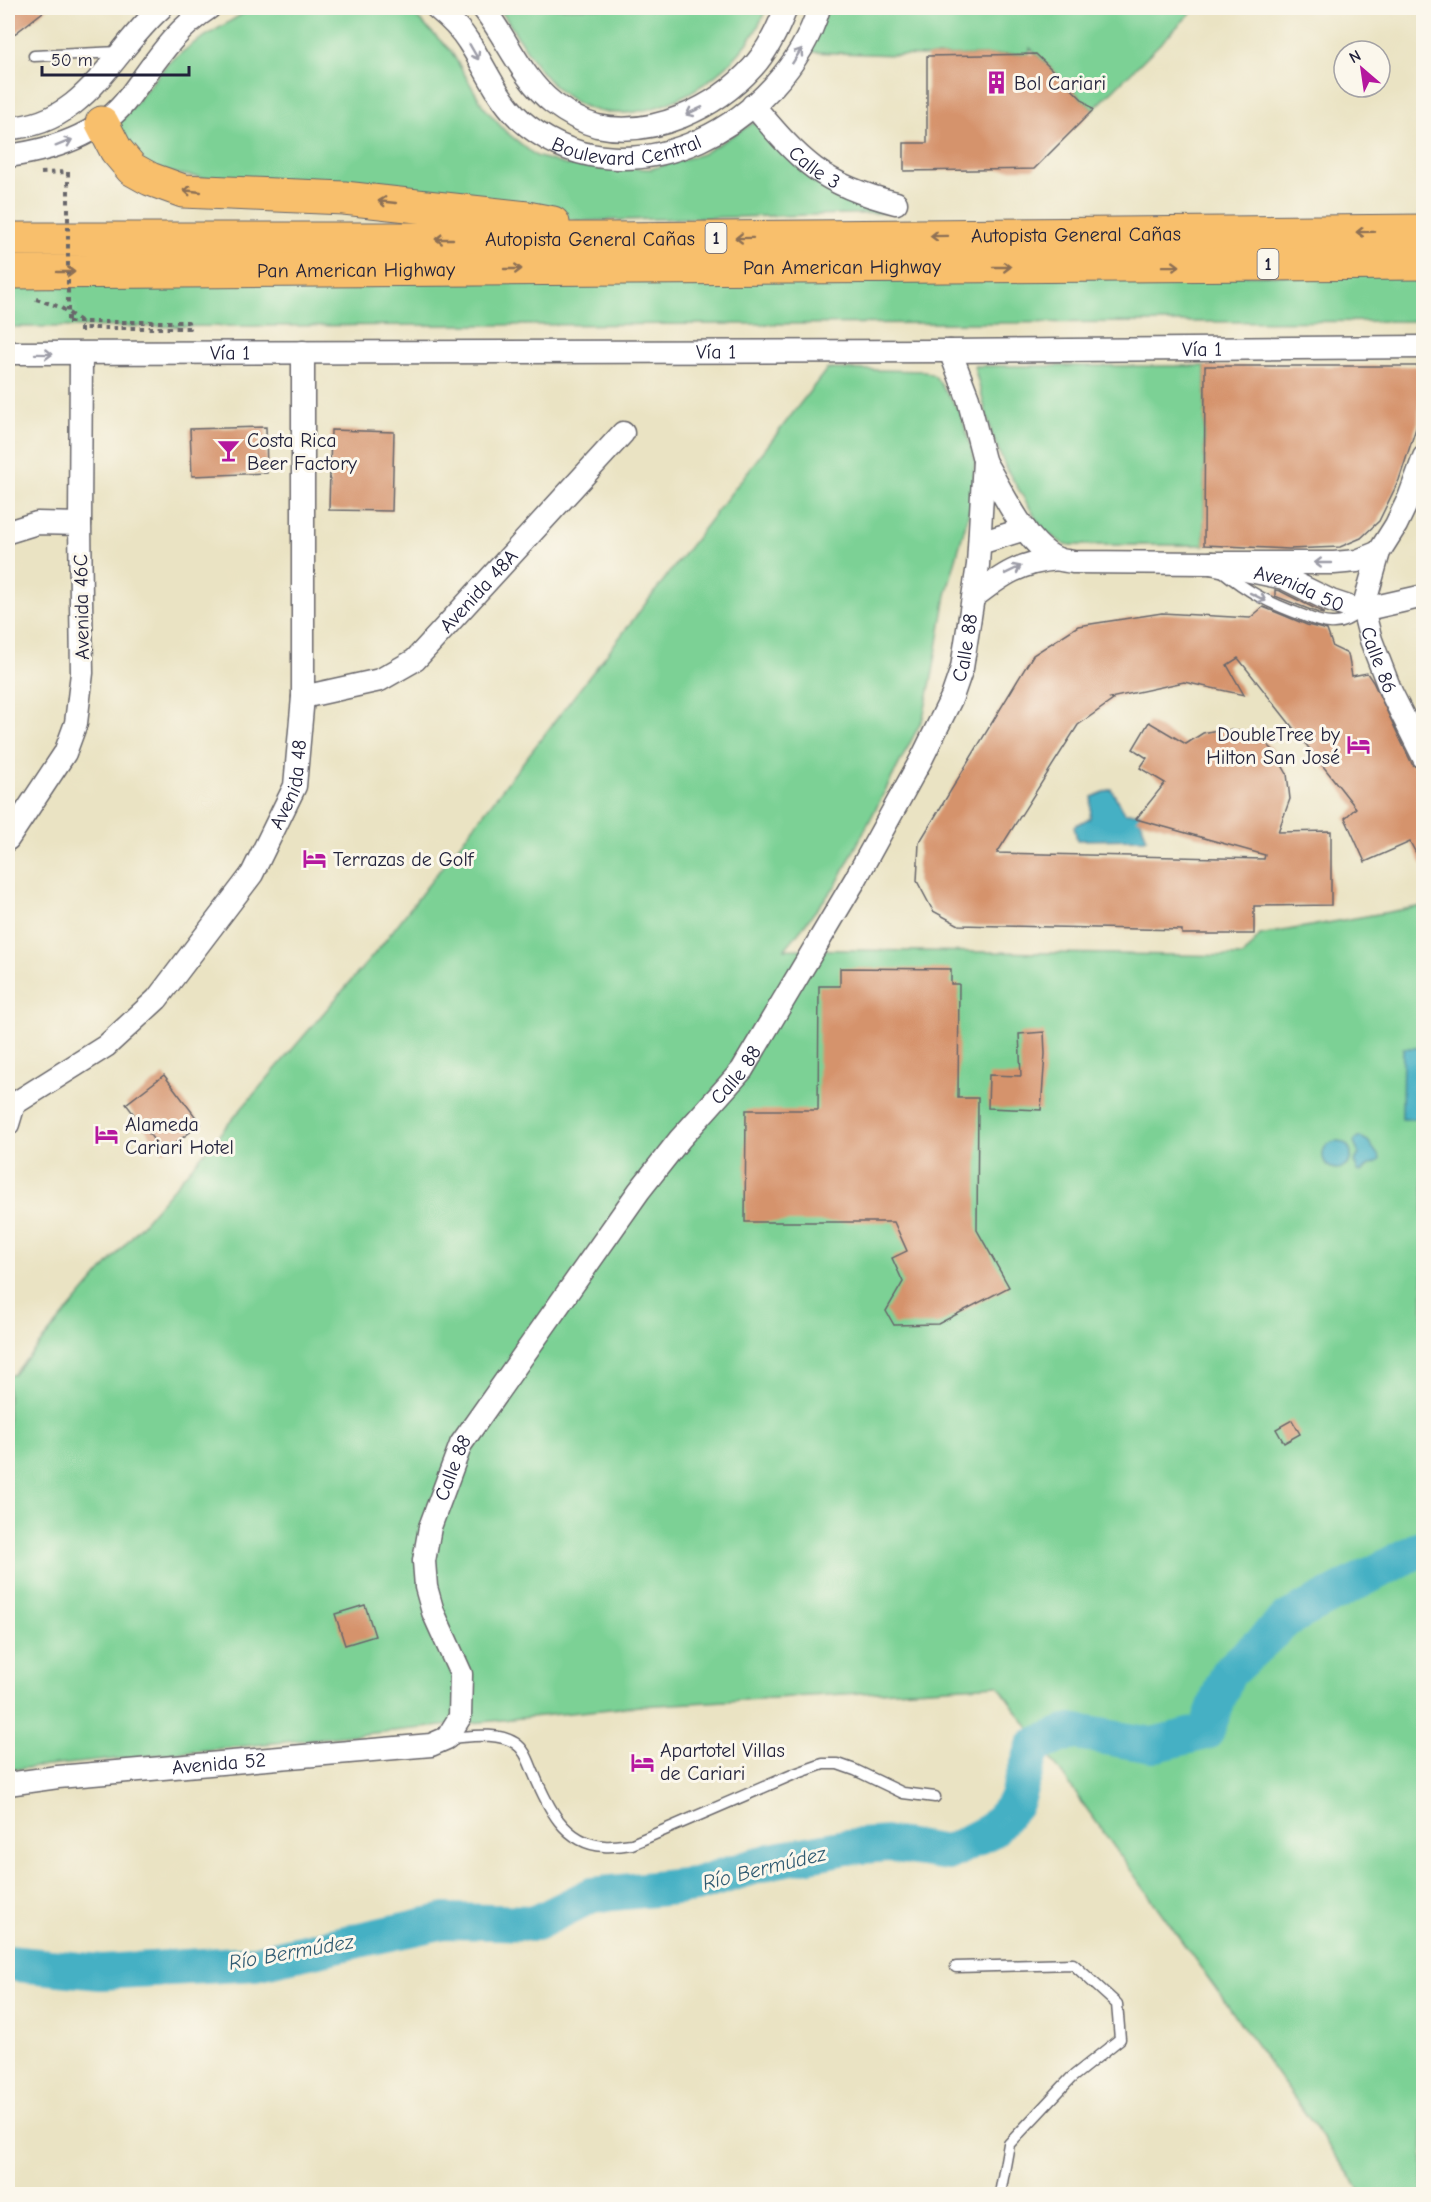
<svg xmlns="http://www.w3.org/2000/svg" width="1431" height="2202" font-family="'Comic Neue',sans-serif">
  <style>
    .green { fill: #7bd195; stroke: #4e7a68; stroke-width: 1.5 }
    .water { fill: #45b0c4; stroke: #346980; stroke-width: 1.5 }
    .lines { fill: none; stroke-linecap: round; stroke-linejoin: round }
    .river { stroke: #45b0c4; stroke-width: 36 }
    .building { fill: #d5936c }
    .service-casing { stroke: #68666b; stroke-width: 13 }
    .minor-casing { stroke: #68666b; stroke-width: 25 }
    .trunk-casing { stroke: #68666b; stroke-width: 35 }
    .path { stroke: #68666b; stroke-width: 4; stroke-dasharray: 4.5 4.5; stroke-linecap: butt }
    .service { stroke: #fff; stroke-width: 10 }
    .minor { stroke: #fff; stroke-width: 22 }
    .trunk { stroke: #f8bf6c; stroke-width: 33 }
    .path-bridge { stroke: #68666b; stroke-width: 4; stroke-dasharray: 4.5 4.5; stroke-linecap: butt }
    .oneway { stroke: #9c9ca7 }
    .oneway2 { stroke: #8d7054 }
    .labels { text-anchor: middle; stroke-width: 6; stroke-linejoin: round; paint-order: stroke }
    .shield { fill: #fbf7ec; stroke: #636270; stroke-width: 1.5 }
    .shield-label { font-size: 18px; font-weight: bold; fill: #22223b }
    .poi-label { font-size: 20px; fill: #22223b; stroke: #fbf7ec; text-anchor: start }
    .street-label { font-size: 20px; fill: #22223b; stroke: #fbf7ec }
    .water-label { font-size: 21px; font-style: italic; fill: #305b72; stroke: #fbf7ec }
  </style>
  <rect width="100%" height="100%" fill="#fbf7ec"/>
  <filter id="ink" filterUnits="userSpaceOnUse"><feTurbulence type="fractalNoise" baseFrequency=".0167" numOctaves="2"/><feDisplacementMap in="SourceGraphic" scale="12" xChannelSelector="R" yChannelSelector="G"/><feConvolveMatrix kernelMatrix="1 2 1 2 8 2 1 2 1" color-interpolation-filters="sRGB"/></filter>
  <filter id="wash" filterUnits="userSpaceOnUse"><feTurbulence type="fractalNoise" baseFrequency=".008" numOctaves="4" result="noise"/><feDisplacementMap in="SourceGraphic" scale="24" xChannelSelector="R" yChannelSelector="G"/><feGaussianBlur stdDeviation="1.35" result="paint"/><feColorMatrix in="noise" values="0 0 0 0 0 0 0 0 0 0 0 0 0 0 0 0 0 1.4 0 .05"/><feComposite in="paint" operator="in"/></filter>
  <g filter="url(#wash)">
    <rect width="100%" height="100%" fill="#eae3c3"/>
    <path class="green" d="M252 8H401L410 11 451 51 483 106 505 131 536 156 566 165 651 169 702 154 755 122 809 176 887 213 580 221 366 188 249 186 149 169 115 128 167 64 194 43Z
      M499 8H766C746 72 647 136 581 105 543 87 522 41 499 8Z
      M828 8H1196L1093 110 1030 48 1029 54 927 56 809 52Z
      M1423 274 1424 321 8 327V284Z
      M974 366H1205L1204 545H1065L1043 530 1007 470 992 435Z
      M827 369 925 371 935 376 960 412 975 460 972 501 946 595 933 672 923 718 836 885 785 949 1243 956 1260 935 1423 906V2194H1363L998 1685 640 1706 8 1770V1375H13L381 946Z"/>
    <path class="water" d="M1111 789 1125 813H1141V821L1147 839 1077 840 1074 826 1090 818 1092 797Z
      M1403 1048H1423V1119H1402Z
      M1360 1137 1368 1141 1380 1158 1379 1161 1369 1165 1362 1172 1358 1171 1354 1162 1359 1154 1354 1143 1355 1140Z
      M1323 1155a14 14 0 1 1 28 0a14 14 0 1 1-28 0Z"/>
    <g class="lines">
      <path class="river" d="M8 1963 101 1972 255 1963 445 1921 536 1923 592 1895 695 1885 771 1861 846 1847 889 1844 948 1853 992 1830 1015 1803 1034 1746 1071 1731 1152 1745 1206 1732 1227 1674 1287 1619 1424 1547"/>
    </g>
    <g id="blocks">
      <path class="building" d="M8 8H48L8 39Z
        M1036 54 1093 110 1034 169 904 171V143H927V56Z
        M1205 366H1422L1418 422 1399 480 1379 521 1361 538 1340 547 1289 549 1204 545Z
        M266 427 267 473 192 476 190 429Z
        M331 430 394 432 392 511 329 510Z
        M1275 590 1280 591 1324 613 1323 614 1316 612 1275 596Z
        M1263 607 1307 625 1327 630 1333 647 1348 654 1352 676 1367 673 1373 682 1412 764 1421 771 1424 776V868L1410 842 1365 862 1345 818 1356 808 1238 658 1227 665 1244 695 1184 682 1110 698 1113 700 1078 725 997 853 1264 859 1265 855 1136 819 1165 783 1140 768 1147 758 1133 749 1149 722 1186 744 1203 733 1222 729 1246 732 1265 742 1274 751 1287 774 1290 799 1278 832 1331 831V905L1254 906V934H1182V930L959 925 933 911 917 881 919 843 1033 655 1078 626 1162 613 1250 618Z
        M840 968 951 969V984H959L958 1098H978L977 1230 1009 1287 938 1324 894 1325 886 1311 903 1282 892 1258 907 1251 894 1222H745L746 1110H818L819 986H840Z
        M1044 1032 1045 1054 1041 1110 988 1108 989 1075 1021 1076 1019 1034Z
        M164 1075 201 1124 163 1152 126 1104Z
        M1292 1420 1300 1434 1284 1443 1276 1429Z
        M365 1605 375 1636 345 1645 335 1614Z"/>
    </g>
  </g>
  <g filter="url(#ink)">
    <use href="#blocks" fill-opacity="0" stroke="#68666b" stroke-width="1.5"/>
    <g class="lines">
      <defs>
        <path id="service" d="M34 56 119 52
          M1221 570C1249 593 1269 603 1302 615 1312 619 1324 624 1334 623 1344 623 1352 618 1359 612
          M447 1738C468 1737 496 1731 515 1743 526 1750 529 1763 534 1774 547 1805 564 1844 604 1846 613 1847 623 1845 632 1844L792 1775 823 1764H838L855 1770 903 1793 935 1797
          M956 1967 1073 1964 1117 2004 1120 2039 1071 2078 1009 2144 1000 2194"/>
        <g id="minor">
          <path id="s1" d="M437 8C449 18 460 28 468 41 488 71 499 104 528 126 632 207 785 122 819 8"/>
          <path d="M483 8C507 38 521 78 553 103 565 112 582 122 597 126 653 138 716 108 753 67 768 50 778 29 786 8"/>
          <path id="s2" d="M753 105C800 161 822 185 896 203"/>
          <path d="M8 128C86 125 111 52 161 8"/>
          <path d="M8 156C52 150 101 135 129 97 154 64 173 31 209 8"/>
          <path id="s3" d="M8 353 950 351 1424 347"/>
          <path id="s4" d="M1424 457 1409 498 1396 525 1379 552 1363 609 1371 640 1391 692 1424 758"/>
          <path d="M984 461C1002 490 1026 546 1058 559 1063 561 1068 561 1073 562L1211 563"/>
          <path d="M8 532 37 523 80 524"/>
          <path d="M980 543 1025 529"/>
          <path id="s5" d="M1379 552 1357 561 1334 563H1211L1284 578 1331 601 1355 609 1371 608 1424 596"/>
          <path d="M974 597C1002 575 1021 562 1058 559"/>
          <path id="s6" d="M303 697 380 680 415 660 623 433"/>
          <path d="M8 839 65 753 76 723 82 673 80 524 81 354"/>
          <path id="s7" d="M8 1124 14 1104 106 1046 157 999 252 874 295 786 303 697V352"/>
          <path id="s8" d="M8 1784 58 1777 431 1745 447 1738 460 1717 461 1674 433 1612 426 1587 424 1561 430 1527 461 1444 639 1191 680 1139 742 1070 855 880 922 758 952 697 962 668 978 565 984 460 968 398 950 351"/>
        </g>
        <g id="trunk">
          <path d="M102 123 116 150 132 169 150 179 183 191 344 198 527 218 553 223"/>
          <path id="s9" d="M8 239H609L1424 231"/>
          <path id="s10" d="M8 272 1424 263"/>
        </g>
      </defs>
      <use href="#service" class="service-casing"/>
      <use href="#minor" class="minor-casing"/>
      <use href="#trunk" class="trunk-casing"/>
      <path class="path" d="M41 173 68 172
        M36 299 60 307 80 321
        M68 322H188L189 328H81V332"/>
      <use href="#service" class="service"/>
      <use href="#minor" class="minor"/>
      <use href="#trunk" class="trunk"/>
      <path class="path-bridge" d="M68 172V322"/>
    </g>
    <defs><path id="oneway-shaft" d="M-6 0H5M1.5-3L5.5 0L1.5 3" fill="none" stroke-width="1.6" stroke-linecap="round" stroke-linejoin="round" transform="scale(1.5)"/></defs>
    <g class="oneway">
      <use href="#oneway-shaft" transform="translate(474 52) rotate(60)"/>
      <use href="#oneway-shaft" transform="translate(797 56) rotate(-58)"/>
      <use href="#oneway-shaft" transform="translate(694 111) rotate(155)"/>
      <use href="#oneway-shaft" transform="translate(64 143) rotate(-22)"/>
      <use href="#oneway-shaft" transform="translate(44 354) rotate(1)"/>
      <use href="#oneway-shaft" transform="translate(1323 563) rotate(-180)"/>
      <use href="#oneway-shaft" transform="translate(1013 570) rotate(-26)"/>
      <use href="#oneway-shaft" transform="translate(1258 597) rotate(27)"/>
    </g>
    <g class="oneway2">
      <use href="#oneway-shaft" transform="translate(192 191) rotate(-174)"/>
      <use href="#oneway-shaft" transform="translate(387 202) rotate(-174)"/>
      <use href="#oneway-shaft" transform="translate(1365 232) rotate(179)"/>
      <use href="#oneway-shaft" transform="translate(939 236) rotate(179)"/>
      <use href="#oneway-shaft" transform="translate(744 238) rotate(179)"/>
      <use href="#oneway-shaft" transform="translate(444 239) rotate(-180)"/>
      <use href="#oneway-shaft" transform="translate(1171 266) rotate(-1)"/>
      <use href="#oneway-shaft" transform="translate(1002 267)"/>
      <use href="#oneway-shaft" transform="translate(513 269)"/>
      <use href="#oneway-shaft" transform="translate(66 272)"/>
    </g>
  </g>
  <defs>
    <symbol id="building-bare" viewBox="-9 -9 18 18"><path d="M-4-6H4V6H1V3H-1V6H-4ZM-2.5-4.3h1.7v1.8h-1.7ZM.8-4.3h1.7v1.8H.8ZM-2.5-1h1.7V.8h-1.7ZM.8-1h1.7V.8H.8Z" fill="#b5179e" stroke="#fbf7ec" stroke-width="2.5" paint-order="stroke"/></symbol>
    <symbol id="bar-bare" viewBox="-9 -9 18 18"><path d="M-6-5H6L.8 .8V4.5H3.5V6h-7V4.5H-.8V.8Z" fill="#b5179e" stroke="#fbf7ec" stroke-width="2.5" paint-order="stroke"/></symbol>
    <symbol id="hotel-bare" viewBox="-9 -9 18 18"><path d="M-6-4.5h1.5V1H6V5H4.5V3h-9V5H-6ZM-4 0a1.8 1.8 0 1 1 3.6 0ZM.5 0V-2.5h3Q6-2.5 6 0Z" fill="#b5179e" stroke="#fbf7ec" stroke-width="2.5" paint-order="stroke"/></symbol>
  </defs>
  <g fill-rule="evenodd">
    <use href="#building-bare" x="980" y="66" width="33" height="33"/>
    <use href="#bar-bare" x="212" y="434" width="33" height="33"/>
    <use href="#hotel-bare" x="1342" y="728" width="33" height="33"/>
    <use href="#hotel-bare" x="298" y="842" width="33" height="33"/>
    <use href="#hotel-bare" x="90" y="1118" width="33" height="33"/>
    <use href="#hotel-bare" x="626" y="1746" width="33" height="33"/>
  </g>
  <g class="labels">
    <g class="shield">
      <rect x="705.5" y="223" width="21" height="30" rx="4.5"/>
      <rect x="1257.5" y="249" width="21" height="30" rx="4.5"/>
    </g>
    <g class="shield-label">
      <text x="716" y="244">1</text>
      <text x="1268" y="270">1</text>
    </g>
    <g class="poi-label">
      <text x="1014" y="90">Bol Cariari</text>
      <text x="247" y="447">Costa Rica<tspan x="247" dy="23">Beer Factory</tspan></text>
      <text x="1340" y="741" text-anchor="end">DoubleTree by<tspan x="1340" dy="23">Hilton San José</tspan></text>
      <text x="333" y="866">Terrazas de Golf</text>
      <text x="125" y="1131">Alameda<tspan x="125" dy="23">Cariari Hotel</tspan></text>
      <text x="660" y="1757">Apartotel Villas<tspan x="660" dy="23">de Cariari</tspan></text>
    </g>
    <g class="street-label">
      <text dy="7" stroke="none"><textPath href="#s1" startOffset="256">Boulevard Central</textPath></text>
      <text dy="7" stroke="none"><textPath href="#s2" startOffset="88">Calle 3</textPath></text>
      <text dy="7" stroke="none"><textPath href="#s9" startOffset="1068">Autopista General Cañas</textPath></text>
      <text dy="7" stroke="none"><textPath href="#s9" startOffset="582">Autopista General Cañas</textPath></text>
      <text dy="7" stroke="none"><textPath href="#s10" startOffset="834">Pan American Highway</textPath></text>
      <text dy="7" stroke="none"><textPath href="#s10" startOffset="348">Pan American Highway</textPath></text>
      <text dy="7" stroke="none"><textPath href="#s3" startOffset="1194">Vía 1</textPath></text>
      <text dy="7" stroke="none"><textPath href="#s3" startOffset="708">Vía 1</textPath></text>
      <text dy="7" stroke="none"><textPath href="#s3" startOffset="222">Vía 1</textPath></text>
      <text dy="7" stroke="none"><textPath href="#s5" startOffset="262">Avenida 50</textPath></text>
      <text dy="7" stroke="none"><textPath href="#s6" startOffset="213">Avenida 48A</textPath></text>
      <text transform="translate(81 607) rotate(-91)" y="7">Avenida 46C</text>
      <text dy="7" stroke="none"><textPath href="#s8" startOffset="1701">Calle 88</textPath></text>
      <text dy="7" stroke="none"><textPath href="#s4" startOffset="218">Calle 86</textPath></text>
      <text dy="7" stroke="none"><textPath href="#s7" startOffset="454">Avenida 48</textPath></text>
      <text dy="7" stroke="none"><textPath href="#s8" startOffset="1214">Calle 88</textPath></text>
      <text dy="7" stroke="none"><textPath href="#s8" startOffset="728">Calle 88</textPath></text>
      <text dy="7" stroke="none"><textPath href="#s8" startOffset="212">Avenida 52</textPath></text>
    </g>
    <g class="water-label">
      <text transform="translate(764 1868) rotate(-14)" y="7">Río Bermúdez</text>
      <text transform="translate(291 1952) rotate(-10)" y="7">Río Bermúdez</text>
    </g>
  </g>
  <rect width="1431" height="2202" fill="none" stroke="#fbf7ec" stroke-width="30"/>
  <g transform="translate(1362 69) rotate(331)"><circle r="28" fill="#fbf7ec" stroke="#a4a2a5" stroke-width="1.5"/>
  <path d="M0-4.5L10 22L0 15L-10 22Z" fill="#b5179e"/>
  <text y="-9" font-size="16" font-weight="bold" text-anchor="middle" fill="#22223b">N</text>
  </g>
  <path d="M42 66v9h147v-9" fill="none" stroke="#22223b" stroke-width="3"/>
  <text x="51" y="66" font-size="18" fill="#22223b" stroke="#fbf7ec" stroke-width="4.5" paint-order="stroke">50 m</text>
</svg>
